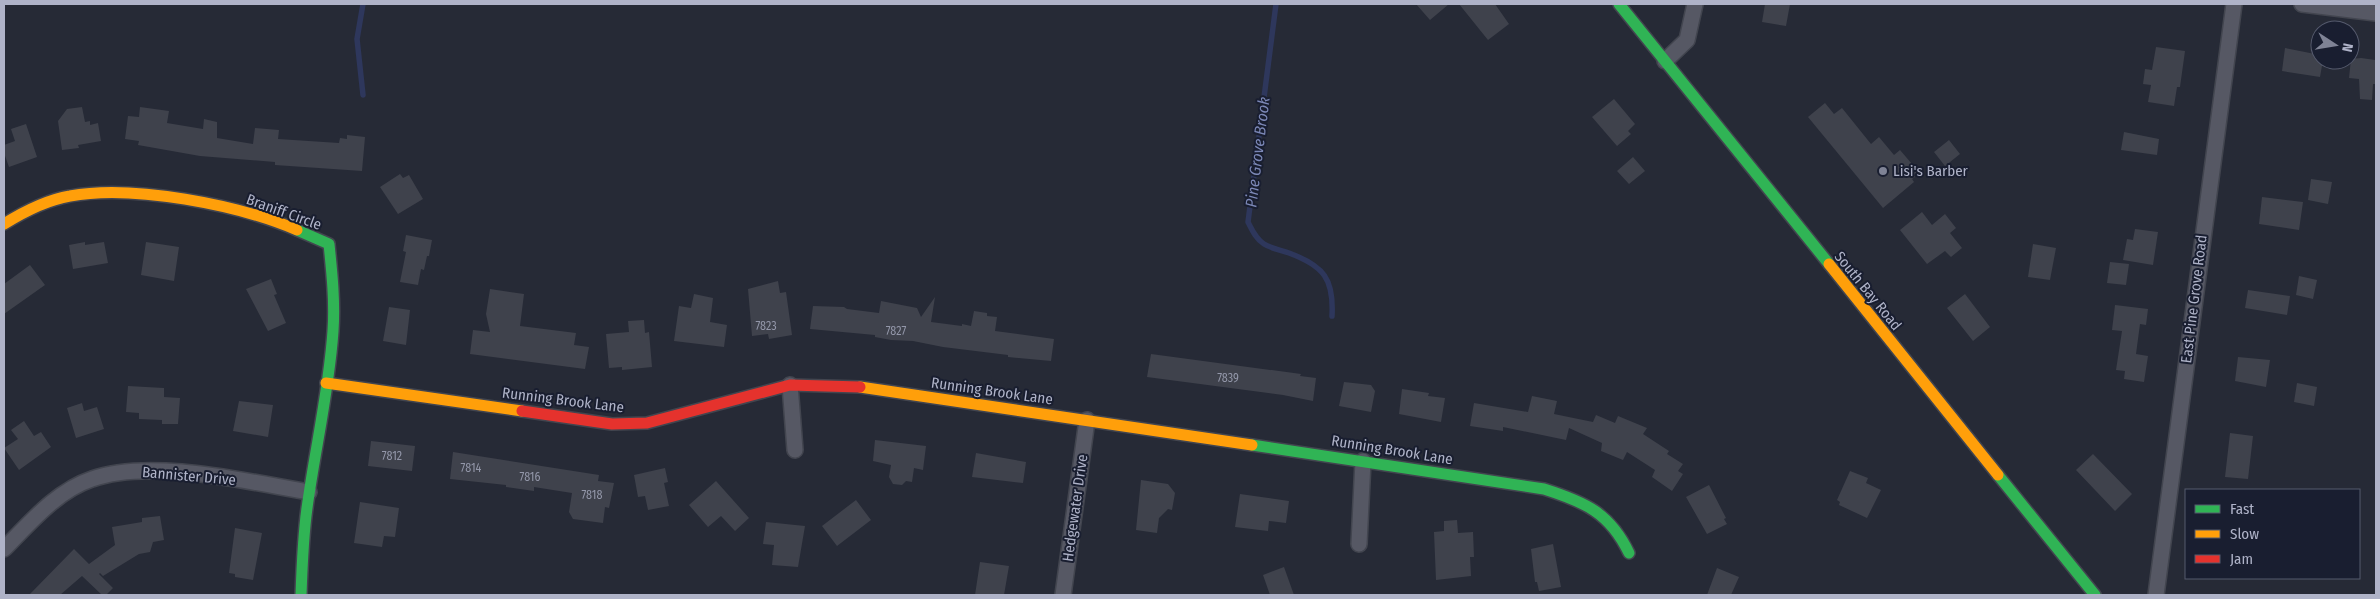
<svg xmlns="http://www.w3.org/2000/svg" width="2380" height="599" font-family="'Fira Sans Condensed',sans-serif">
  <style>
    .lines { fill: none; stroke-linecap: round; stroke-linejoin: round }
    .stream { stroke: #2e375c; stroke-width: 5.5 }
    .building { fill: #3f424c }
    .street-casing { stroke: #42454f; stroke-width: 18 }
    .fast-casing { stroke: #42454f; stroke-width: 14 }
    .slow-casing { stroke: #42454f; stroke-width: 14 }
    .jam-casing { stroke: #42454f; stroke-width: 14 }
    .street { stroke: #565864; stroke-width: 15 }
    .fast { stroke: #30b455; stroke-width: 11 }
    .slow { stroke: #ff9f0a; stroke-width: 11 }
    .jam { stroke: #e5322d; stroke-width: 11 }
    .poi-dot { fill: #7f8395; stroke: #191e30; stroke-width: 2 }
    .labels { text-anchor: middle; stroke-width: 4; stroke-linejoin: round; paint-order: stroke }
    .number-label { font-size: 12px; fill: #9397a9 }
    .poi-label { font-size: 15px; fill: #afb3c8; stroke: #191e30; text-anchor: start }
    .street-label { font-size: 15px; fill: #afb3c8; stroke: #191e30 }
    .water-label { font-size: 16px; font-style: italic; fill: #7c88b7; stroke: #191e30 }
  </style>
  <rect width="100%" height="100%" fill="#262a36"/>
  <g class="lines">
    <path class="stream" d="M1276 4 1248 222C1252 230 1256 239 1264 244 1272 249 1281 250 1289 253 1324 266 1334 279 1332 316
      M363 95 357 39 363 4"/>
  </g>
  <path class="building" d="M1416 4H1449L1430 20Z
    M1459 4H1495L1509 24 1488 40Z
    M1765 4H1790L1786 26 1762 22Z
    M2156 47 2185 51 2180 87H2177L2174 106 2148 102 2151 85 2143 84 2145 69 2152 70Z
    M2285 48 2320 55V60H2323L2320 77 2282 71Z
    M2361 58 2375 60 2376 62V84H2373L2372 100 2360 99 2359 79 2349 78 2351 59Z
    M1614 99 1635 124 1628 131 1631 134 1617 146 1592 117Z
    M1825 103 1834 114 1842 108 1871 144 1879 137 1894 155 1900 150 1918 171 1914 175 1915 177 1912 179 1914 182 1883 208 1808 117Z
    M82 107 85 122 90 121V125L98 123 101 141 78 145 79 148 62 150 58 121 67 109Z
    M140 107 169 111 167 123 203 129 204 119 217 122V138L253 144 255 128 279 130 278 139 339 143 340 138 347 139V135L365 137 362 171 275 165V162L200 156 138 145 139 141 125 139 128 116 139 117Z
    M26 124 37 157 9 167 4 153V145L15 141 11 129Z
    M2124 132 2159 139 2157 155 2121 150Z
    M1949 140 1960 154 1945 166 1934 152Z
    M1633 157 1645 171 1629 184 1617 171Z
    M400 174 403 178 409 175 423 199 398 214 380 187Z
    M2311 179 2332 182 2328 204 2308 200Z
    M2262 197 2303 202 2299 230 2259 224Z
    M1922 212 1932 225 1945 214 1956 228 1950 233 1962 248 1951 257 1945 251 1927 264 1900 230Z
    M2135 229 2158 232 2153 265 2123 260 2127 239 2133 240Z
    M406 235 432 240 429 256H427L424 270 421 269 418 285 400 282 406 252 403 251Z
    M85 242V245L104 242 108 263 73 269 69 245Z
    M146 242 179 247 174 281 141 275Z
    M2033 244 2056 248 2050 280 2028 277Z
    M2110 262 2129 264 2126 285 2107 283Z
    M30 265 45 285 4 314V284Z
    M2299 276 2317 280 2313 299 2296 295Z
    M271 279 277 294 274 295 286 323 268 331 246 289Z
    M778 281 780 293 786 292 792 335 769 339 768 334 752 336 748 289Z
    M490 289 524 294 520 326 576 333 574 345 589 347 585 369 470 354 473 330 490 332 486 314Z
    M2248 290 2290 296 2287 315 2245 308Z
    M694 294 713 298 710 322 727 325 724 347 674 341 679 306 691 308Z
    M1965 294 1990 327 1973 341 1947 308Z
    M935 297 931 322 962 326V324L971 326 974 311 987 313V316L997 317 995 331 1054 339 1051 361 1008 357V355L943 347 913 341 891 340 875 337V335L810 329 813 306 844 307 847 309 879 313 881 301 917 308 921 317Z
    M2115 305 2148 309 2146 325 2140 324 2136 354 2148 356 2144 382 2124 379 2125 371 2116 370 2122 331 2112 330Z
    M389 307 410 310 406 345 383 341Z
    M644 320 645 333 649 332 652 367 622 370V367L609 368 606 334 629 332 628 321Z
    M1151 354 1301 374 1300 376 1316 378 1313 401 1283 395 1147 377Z
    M2238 357 2270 360 2266 387 2235 381Z
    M1344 382 1371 385 1375 391 1371 412 1339 406Z
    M2297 383 2317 387 2314 406 2294 402Z
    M128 386 164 388V397L180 398 178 424H162V420L139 419V413L126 412Z
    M1402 389 1429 393 1428 396 1445 398 1441 422 1399 414Z
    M1532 396 1557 401 1554 414 1593 422 1596 415 1615 423 1618 416 1647 428 1643 434 1669 451 1667 454 1683 464 1678 471 1683 474 1672 491 1652 477 1655 470 1627 452 1623 460 1601 451 1602 443 1569 428 1566 440 1503 427V431L1470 426 1474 403 1528 412Z
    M239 401 273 405 268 437 233 431Z
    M82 403 84 411 97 407 104 429 76 438 67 408Z
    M24 421 34 436 41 432 51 447 19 470 4 448 18 439 11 430Z
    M2230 433 2253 436 2248 479 2225 477Z
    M875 440 926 446 923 470 914 468 912 482 906 481 902 485 893 484 889 477 891 465 873 461Z
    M371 441 415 446 412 471 368 466Z
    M453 452 599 475 598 481 614 483 609 508 605 507 603 523 573 519 569 512 572 493 534 487V491L506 487V485L450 479Z
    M976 453 1026 462 1023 483 972 477Z
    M2093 454 2132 494 2115 511 2076 470Z
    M665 468 668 482 664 483 669 506 648 510 645 496 638 497 634 475Z
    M1850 471 1868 478 1866 483 1881 490 1867 518 1839 505 1840 502 1837 500Z
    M1141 480 1168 484 1175 493 1172 510 1168 509 1159 518 1157 533 1136 530Z
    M716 481 749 518 735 531 721 516 708 527 689 505Z
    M1709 485 1726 518 1724 519 1727 524 1707 534 1686 497Z
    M1240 494 1289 501 1286 523 1269 521 1268 531 1235 527Z
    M856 500 871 520 837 546 822 526Z
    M360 502 399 508 395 537 384 536 382 547 354 543Z
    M160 516 164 540 153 542 150 552 139 554 103 576 100 573 99 574 113 588 106 595H102L82 576 60 595H29L74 549 89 564 115 545 112 527 142 522V518Z
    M1457 520 1458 533 1473 532 1474 557H1470L1471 576 1436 580 1434 532 1444 531V521Z
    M766 522 805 526 798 567 772 565 774 545 763 544Z
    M235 528 262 533 253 580 235 577V574L229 573Z
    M1553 544 1561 587 1539 591 1537 582H1535L1531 549Z
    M980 562 1009 566 1004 595H975Z
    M1284 567 1294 595H1270L1263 575Z
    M1717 568 1739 577 1731 595H1707Z"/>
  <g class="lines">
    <defs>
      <path id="street" d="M2302 4 2376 13
        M1665 61 1687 40 1695 4
        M790 385 795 450
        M1359 544 1363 461
        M4 549C29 524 56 491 92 479 150 458 249 482 309 492
        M1063 595 1087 420
        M2156 595 2234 4"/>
      <path id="fast" d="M1619 4 1829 264
        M297 230 329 244C332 273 335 302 333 331 329 391 315 449 307 508 303 537 302 566 301 595
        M1252 445 1544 489C1585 502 1610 513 1629 553
        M1998 475 2095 595"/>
      <path id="slow" d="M4 224C25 211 46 200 70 196 132 184 239 205 297 230
        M1829 264 1998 475
        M326 383 522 411
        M860 387 1252 445"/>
      <path id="jam" d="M522 411 612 424 647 423 790 385 860 387"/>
    </defs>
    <use href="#street" class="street-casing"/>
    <use href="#fast" class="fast-casing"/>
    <use href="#slow" class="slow-casing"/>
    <use href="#jam" class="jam-casing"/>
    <use href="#street" class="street"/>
    <use href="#fast" class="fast"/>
    <use href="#slow" class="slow"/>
    <use href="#jam" class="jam"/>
  </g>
  <circle class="poi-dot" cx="1883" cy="171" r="5"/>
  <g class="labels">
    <g class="number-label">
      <text x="766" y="330">7823</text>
      <text x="896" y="335">7827</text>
      <text x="1228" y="382">7839</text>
      <text x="392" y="460">7812</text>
      <text x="471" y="472">7814</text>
      <text x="530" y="481">7816</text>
      <text x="592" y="499">7818</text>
    </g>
    <g class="poi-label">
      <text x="1893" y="176">Lisi's Barber</text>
    </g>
    <g class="street-label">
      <text transform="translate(284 212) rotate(20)" y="5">Braniff Circle</text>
      <text transform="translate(1868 291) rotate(51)" y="5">South Bay Road</text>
      <text transform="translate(2194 299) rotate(-83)" y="5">East Pine Grove Road</text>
      <text transform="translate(992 391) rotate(8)" y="5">Running Brook Lane</text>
      <text transform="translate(563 400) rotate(7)" y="5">Running Brook Lane</text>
      <text transform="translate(1392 450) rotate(9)" y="5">Running Brook Lane</text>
      <text transform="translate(189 476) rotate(5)" y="5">Bannister Drive</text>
      <text transform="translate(1075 508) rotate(-82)" y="5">Hedgewater Drive</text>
    </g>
    <g class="water-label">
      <text transform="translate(1257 152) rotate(-83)" y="6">Pine Grove Brook</text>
    </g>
  </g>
  <rect width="2380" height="599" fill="none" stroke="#afb3c8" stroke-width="10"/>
  <rect x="2185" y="489" width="175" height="90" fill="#191e30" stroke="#555a6d"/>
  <rect x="2195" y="505" width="25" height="8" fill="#30b455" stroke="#555a6d"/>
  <text x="2230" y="514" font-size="15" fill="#afb3c8">Fast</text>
  <rect x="2195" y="530" width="25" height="8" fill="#ff9f0a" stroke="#555a6d"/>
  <text x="2230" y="539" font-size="15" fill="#afb3c8">Slow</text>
  <rect x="2195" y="555" width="25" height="8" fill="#e5322d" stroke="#555a6d"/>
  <text x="2230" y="564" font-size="15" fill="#afb3c8">Jam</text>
  <g transform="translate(2335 45) rotate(102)"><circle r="24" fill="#191e30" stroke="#555a6d"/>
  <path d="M0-4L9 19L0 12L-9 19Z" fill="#7f8395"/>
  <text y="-8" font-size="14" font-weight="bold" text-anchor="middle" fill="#afb3c8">N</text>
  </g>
</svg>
